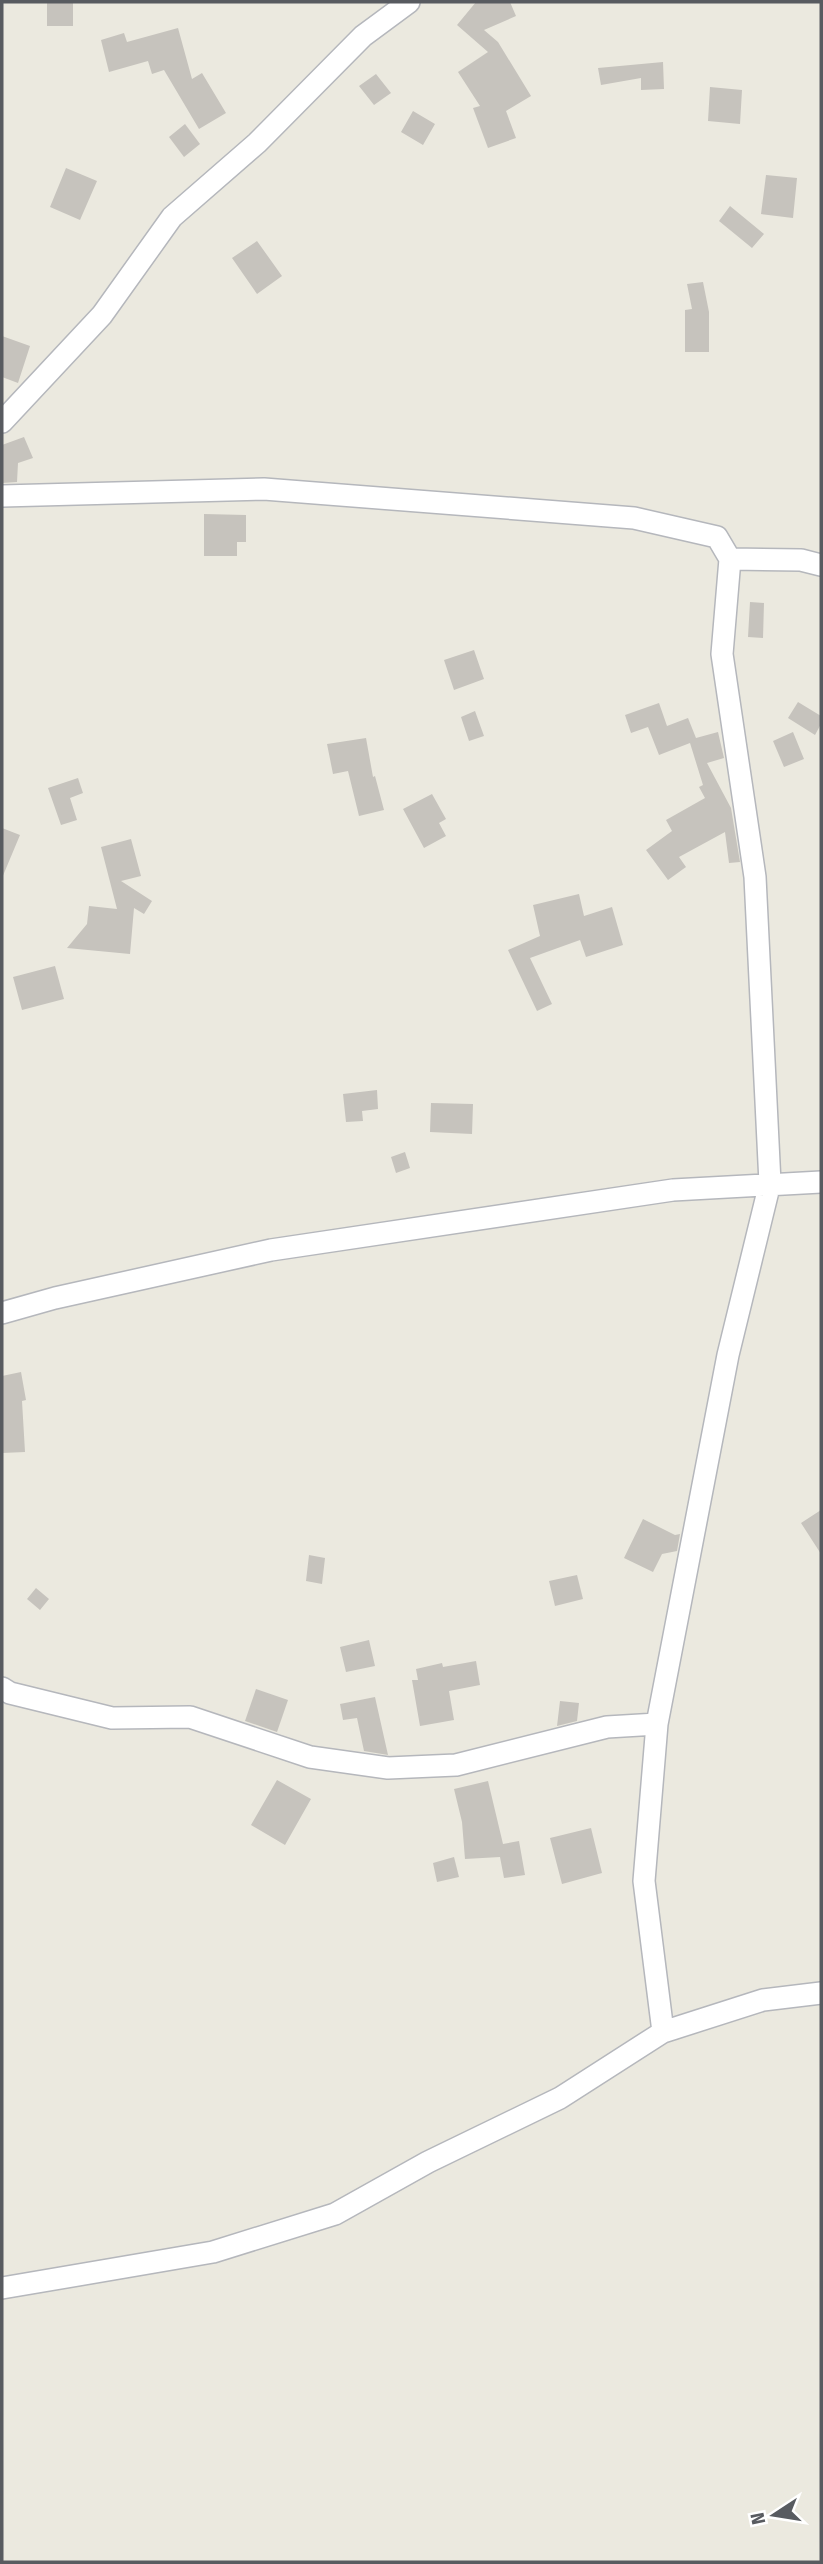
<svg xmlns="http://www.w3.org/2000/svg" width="823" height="2564" font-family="'Fira Sans Condensed',sans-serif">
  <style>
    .building { fill: #c6c3bd }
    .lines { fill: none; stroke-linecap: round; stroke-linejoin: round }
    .minor-casing { stroke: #b5b7bc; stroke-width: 24 }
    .minor { stroke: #fff; stroke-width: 21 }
  </style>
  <rect width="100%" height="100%" fill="#ebe9df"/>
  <path class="building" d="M47 2H73V26H47Z
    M476 2H510L516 16 484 30 498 42 531 96 506 111 516 138 488 148 473 108 480 106 458 72 488 52 457 25Z
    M178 28 192 79 202 73 226 113 199 129 164 70 152 74 148 61 109 72 101 40 124 33 127 42Z
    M663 62 664 89 641 90V78L601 85 598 68Z
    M376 74 391 93 374 105 359 86Z
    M710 87 742 90 740 124 708 121Z
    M413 111 435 124 423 145 401 132Z
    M185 124 200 144 184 157 169 137Z
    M66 168 97 181 80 220 50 207Z
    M766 175 797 178 793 218 761 214Z
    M730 206 764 234 752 248 719 221Z
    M257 241 282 276 257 294 232 258Z
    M703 282 709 312V352H685V310L692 309 687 284Z
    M2 336 30 346 18 383 2 377Z
    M24 437 33 458 18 463 17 482 2 483V445Z
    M204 514 246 515V542H237V556H204Z
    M750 602 764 603 763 638 748 637Z
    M474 650 484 679 454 690 444 660Z
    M798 702 821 716V724L815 735 788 718Z
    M659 703 667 726 688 718 696 738 718 732 724 758 707 763 731 808 740 862 729 863 725 832 679 857 686 867 668 880 646 850 672 831 666 820 705 798 699 787 703 785 690 743 659 755 648 727 631 733 625 715Z
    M475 711 484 736 469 741 461 717Z
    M793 732 804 759 784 767 773 741Z
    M366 738 373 777 375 776 384 810 359 816 348 771 333 774 327 744Z
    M78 778 83 793 70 798 77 820 61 825 48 788Z
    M432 794 446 819 439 823 446 836 424 848 403 809Z
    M2 828 20 835 2 878Z
    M131 839 141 876 121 881 152 901 144 914 134 908 130 954 67 948 87 924 89 906 117 909 101 847Z
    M579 894 584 916 612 907 623 945 586 957 580 940 530 958 552 1004 537 1011 508 950 540 936 533 905Z
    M55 966 64 999 22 1010 13 977Z
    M377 1090 378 1109 362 1111 363 1121 346 1122 343 1094Z
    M431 1103 473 1104 472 1134 430 1132Z
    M405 1152 410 1168 396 1173 391 1157Z
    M21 1372 26 1400 22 1401 25 1452 2 1453V1376Z
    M821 1510V1554L801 1523Z
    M643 1519 675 1535 680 1534 677 1551 662 1554 653 1572 624 1558Z
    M309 1555 325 1558 322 1584 306 1581Z
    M577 1575 583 1599 555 1606 549 1581Z
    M36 1588 49 1599 40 1610 27 1599Z
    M369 1640 375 1666 346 1672 340 1647Z
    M476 1661 480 1685 449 1691 454 1720 420 1726 412 1680H418L416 1669 442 1663 443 1667Z
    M256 1689 288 1700 277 1732 245 1721Z
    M375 1697 377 1706 388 1755 364 1751 357 1718 343 1720 340 1704Z
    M560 1701 579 1703 577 1721 557 1726Z
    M277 1780 311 1799 285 1845 251 1825Z
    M488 1781 503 1844 519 1841 525 1875 504 1878 500 1857 465 1859 462 1822 454 1789Z
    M591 1828 602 1873 562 1884 550 1838Z
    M454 1857 459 1877 437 1882 433 1863Z"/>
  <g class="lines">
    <defs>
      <path id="minor" d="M2 422 102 315 172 217 257 143 363 36 409 2
        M2 496 264 489 634 518 717 537 730 559 722 654 755 877 770 1183 728 1355 657 1724 644 1881 663 2032
        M730 559 801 560 821 565
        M2 1313 55 1298 271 1250 673 1190 821 1182
        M2 1688 10 1693 112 1718 190 1717 310 1757 388 1768 456 1765 607 1727 657 1724
        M2 2288 213 2252 335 2214 428 2162 560 2098 663 2032 763 2000 821 1993"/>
    </defs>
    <use href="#minor" class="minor-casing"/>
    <use href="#minor" class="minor"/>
  </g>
  <rect width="823" height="2564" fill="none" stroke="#585b60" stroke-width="7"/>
  <g transform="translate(774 2515) rotate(258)" stroke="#ffffff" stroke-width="5" paint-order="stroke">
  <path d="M0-5L12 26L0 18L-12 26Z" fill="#585b60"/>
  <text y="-10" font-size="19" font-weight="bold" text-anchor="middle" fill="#585b60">N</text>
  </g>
</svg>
